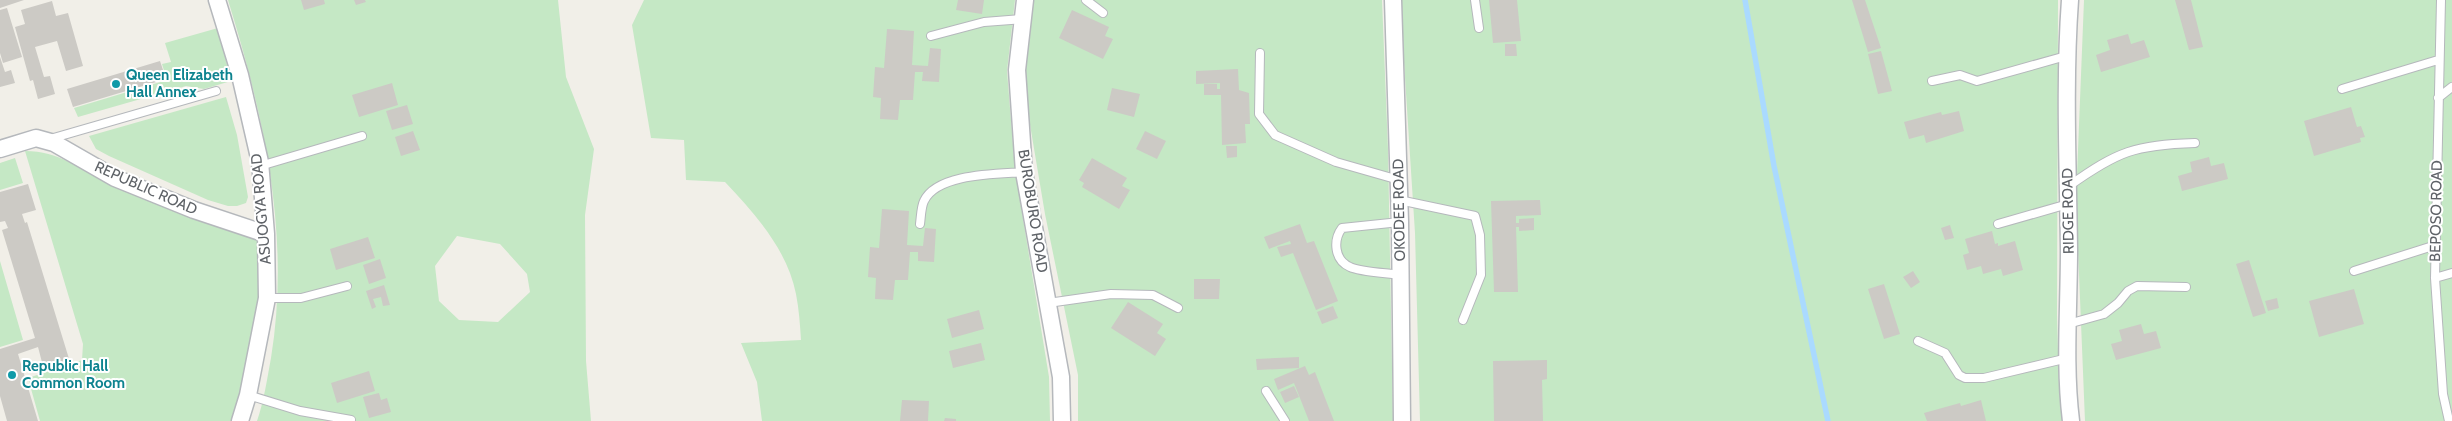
<svg xmlns="http://www.w3.org/2000/svg" width="2452" height="421" font-family="Cabin,sans-serif">
  <style>
    .green { fill: #c5e8c5; fill-rule: evenodd }
    .lines { fill: none; stroke-linecap: round; stroke-linejoin: round }
    .stream { stroke: #aadaff; stroke-width: 5.5 }
    .building { fill: #cccac5 }
    .lane-casing { stroke: #b5b8bc; stroke-width: 10 }
    .street-casing { stroke: #b5b8bc; stroke-width: 19 }
    .lane { stroke: #fff; stroke-width: 8 }
    .street { stroke: #fff; stroke-width: 16 }
    .culture-dot { fill: #0f9aa8; stroke: #fff; stroke-width: 2 }
    .labels { text-anchor: middle; stroke-width: 4; stroke-linejoin: round; paint-order: stroke }
    .culture-label { font-size: 15px; font-weight: bold; fill: #0d838f; stroke: #fff; text-anchor: start }
    .street-label { font-size: 15px; fill: #5f6368; stroke: #fff }
  </style>
  <rect width="100%" height="100%" fill="#f1efe8"/>
  <path class="green" d="M228 0H558L566 77 594 149 585 215 586 361 591 421H257C264 401 267 379 271 358 291 236 264 116 228 0ZM457 236 500 244 527 274 530 292 498 322 459 320 439 301 435 266Z
    M644 0H1015L1007 71 1015 170 1049 377 1050 421H762L757 382 741 343 801 340C800 325 799 309 796 294 787 249 755 214 725 182L686 180 684 140 651 138 632 25Z
    M1031 0H1382L1388 149 1393 421H1078V375L1045 214 1023 83Z
    M1400 0H2058L2057 315 2059 388 2063 421H1420L1415 233Z
    M2084 0H2452V421H2085L2076 200Z
    M218 28 231 81 204 89 186 86 78 117 74 108 167 80 162 64 171 62 165 43Z
    M226 97 237 135 248 197 246 203 237 206H228L208 200 109 156 96 149 89 136Z
    M25 151C60 151 77 169 107 181 158 201 208 219 260 236L259 310 235 421H40L28 378 82 360 83 344Z
    M15 158 23 183 0 190V163Z
    M0 261 23 340 0 347Z"/>
  <g class="lines">
    <path class="stream" d="M1745 0 1774 166 1828 421"/>
  </g>
  <path class="building" d="M0 0H24L0 8Z
    M301 0H324L325 4 304 10Z
    M354 0H365L366 2 356 5Z
    M958 0H984L982 14 956 10Z
    M1489 0H1517L1521 41 1493 43Z
    M1852 0H1865L1881 48 1868 52Z
    M2175 0H2191L2203 47 2189 50Z
    M52 1 56 16 68 13 83 66 66 71 57 41 35 47 44 77 50 76 55 94 38 99 33 80 30 81 15 27 25 24 21 10Z
    M7 8 22 57 3 63 0 53V10Z
    M1072 10 1109 27 1105 36 1113 39 1103 59 1059 38Z
    M887 29 914 31 912 65 928 66 930 48 941 49 939 82 922 81 923 72H915L913 100H900L898 120 880 119 881 98 873 97 875 67 884 68Z
    M2128 34 2131 44 2144 40 2150 57 2101 72 2096 55 2110 50 2107 40Z
    M1505 44H1516L1517 56H1505Z
    M1881 51 1892 91 1878 94 1868 54Z
    M0 57 5 72 11 70 15 83 0 87Z
    M160 61 166 79 73 107 67 89Z
    M1238 69 1239 90 1249 93 1250 124H1245L1246 143 1222 145 1221 95H1204V84H1217V89H1220V83L1196 84V71Z
    M392 83 398 105 359 117 352 95Z
    M1112 88 1140 94 1134 117 1107 110Z
    M407 105 413 124 392 130 386 111Z
    M2351 107 2357 127 2361 126 2365 137 2360 138 2361 142 2314 156 2304 121Z
    M1959 111 1964 131 1926 143 1924 135 1909 139 1904 122 1941 112 1942 115Z
    M413 131 420 150 401 156 395 137Z
    M1145 131 1166 141 1157 159 1136 149Z
    M1226 146H1237V157L1227 158Z
    M2209 157 2211 166 2224 163 2228 179 2182 191 2178 176 2192 172 2190 162Z
    M1092 158 1127 178 1122 186 1130 190 1119 209 1082 187 1084 183 1079 180Z
    M28 184 36 210 22 214 25 223 27 222 70 362 44 370 38 347 18 354 38 421H7L0 396V349L35 338 2 230 8 228 5 221 0 222V192Z
    M1540 200 1541 215 1516 216V223H1519V219L1534 218V230L1519 231V227H1516L1518 292H1494L1491 201Z
    M882 209 909 211 907 245 923 246 925 228 936 229 934 262 918 261V252H910L908 280H895L893 300 875 299 876 278 868 277 870 247 879 248Z
    M1300 224 1307 243 1314 241 1338 301 1316 310 1293 253 1281 257 1277 247 1291 244 1290 241 1269 249 1264 237Z
    M1950 225 1954 238 1945 240 1941 228Z
    M1992 231 1995 244 1998 243V246L2015 241 2023 270 2003 276 2001 269 1983 274 1981 266 1967 270 1963 255 1969 253 1965 239Z
    M368 237 375 258 336 270 330 249Z
    M380 259 386 278 369 284 363 265Z
    M2249 260 2266 313 2253 317 2236 264Z
    M1913 271 1920 282 1911 288 1903 277Z
    M1194 279H1220L1219 299H1194Z
    M1884 284 1900 334 1884 339 1868 289Z
    M384 285 390 305 383 306 381 297 373 299 376 307 372 309 366 291Z
    M2354 289 2364 324 2319 337 2309 301Z
    M2277 298 2279 308 2268 311 2265 301Z
    M1128 302 1163 324 1157 333 1166 339 1155 356 1111 328Z
    M1333 306 1338 318 1322 324 1317 312Z
    M979 310 984 329 952 338 947 319Z
    M2141 324 2144 334 2156 331 2161 348 2116 360 2111 344 2122 341 2119 330Z
    M981 343 985 360 953 368 949 351Z
    M1299 357V368L1257 370 1256 359Z
    M1547 360V379L1542 380 1543 421H1494L1493 361Z
    M1305 366 1309 375 1315 372 1334 421H1309L1294 383 1278 390 1274 379Z
    M369 371 375 391 337 403 331 383Z
    M1294 386 1299 397 1285 403 1280 392Z
    M379 393 381 400 387 398 391 412 369 418 363 397Z
    M902 400 929 401 928 421H900Z
    M1981 400 1986 421H1927L1924 413 1960 403 1961 406Z
    M945 418 956 419V421H944Z"/>
  <g class="lines">
    <defs>
      <path id="lane" d="M1086 0 1103 13
        M1475 0 1479 28
        M2441 0 2435 278 2443 394 2449 421
        M931 36 984 22 1023 19
        M1260 53 1259 114 1275 135 1336 162 1399 180
        M1932 81 1960 75 1977 81 2066 56
        M2342 89 2438 60
        M2438 98 2452 87
        M50 139 216 91
        M260 166 362 136
        M2069 186C2118 151 2135 145 2195 143
        M1399 200 1475 216 1480 235 1481 275 1463 320
        M1400 222 1342 228C1333 240 1334 260 1350 267 1360 272 1388 273 1400 275
        M920 224C921 217 921 207 924 201 937 173 998 174 1024 172
        M1998 224 2068 204
        M2354 271 2436 245
        M2435 278 2452 273
        M267 298H301L347 286
        M1048 303 1111 294 1153 295 1178 308
        M2068 324 2104 314 2118 303 2128 291 2137 286 2186 287
        M1918 341 1945 353 1959 375 1965 378H1984L2068 358
        M1266 391 1285 421
        M248 395 300 411 351 420"/>
      <path id="street" d="M217 0 240 75 260 162 266 234 267 298 248 395 240 421
        M1025 0 1017 70 1024 172 1061 377 1062 421
        M1393 0 1400 222 1402 421
        M2070 0C2064 83 2068 167 2069 250 2069 307 2064 365 2071 421
        M0 149 36 138 54 143 115 178 194 210 266 234"/>
    </defs>
    <use href="#lane" class="lane-casing"/>
    <use href="#street" class="street-casing"/>
    <use href="#lane" class="lane"/>
    <use href="#street" class="street"/>
  </g>
  <g class="culture-dot">
    <circle cx="116" cy="84" r="5"/>
    <circle cx="12" cy="375" r="5"/>
  </g>
  <g class="labels">
    <g class="culture-label">
      <text x="126" y="80">Queen Elizabeth<tspan x="126" dy="17">Hall Annex</tspan></text>
      <text x="22" y="371">Republic Hall<tspan x="22" dy="17">Common Room</tspan></text>
    </g>
    <g class="street-label">
      <text transform="translate(146 188) rotate(24)" y="5">REPUBLIC ROAD</text>
      <text transform="translate(261 209) rotate(-95)" y="5">ASUOGYA ROAD</text>
      <text transform="translate(1399 210) rotate(-91)" y="5">OKODEE ROAD</text>
      <text transform="translate(1033 211) rotate(81)" y="5">BUROBURO ROAD</text>
      <text transform="translate(2068 211) rotate(-91)" y="5">RIDGE ROAD</text>
      <text transform="translate(2436 211) rotate(-89)" y="5">BEPOSO ROAD</text>
    </g>
  </g>
</svg>
